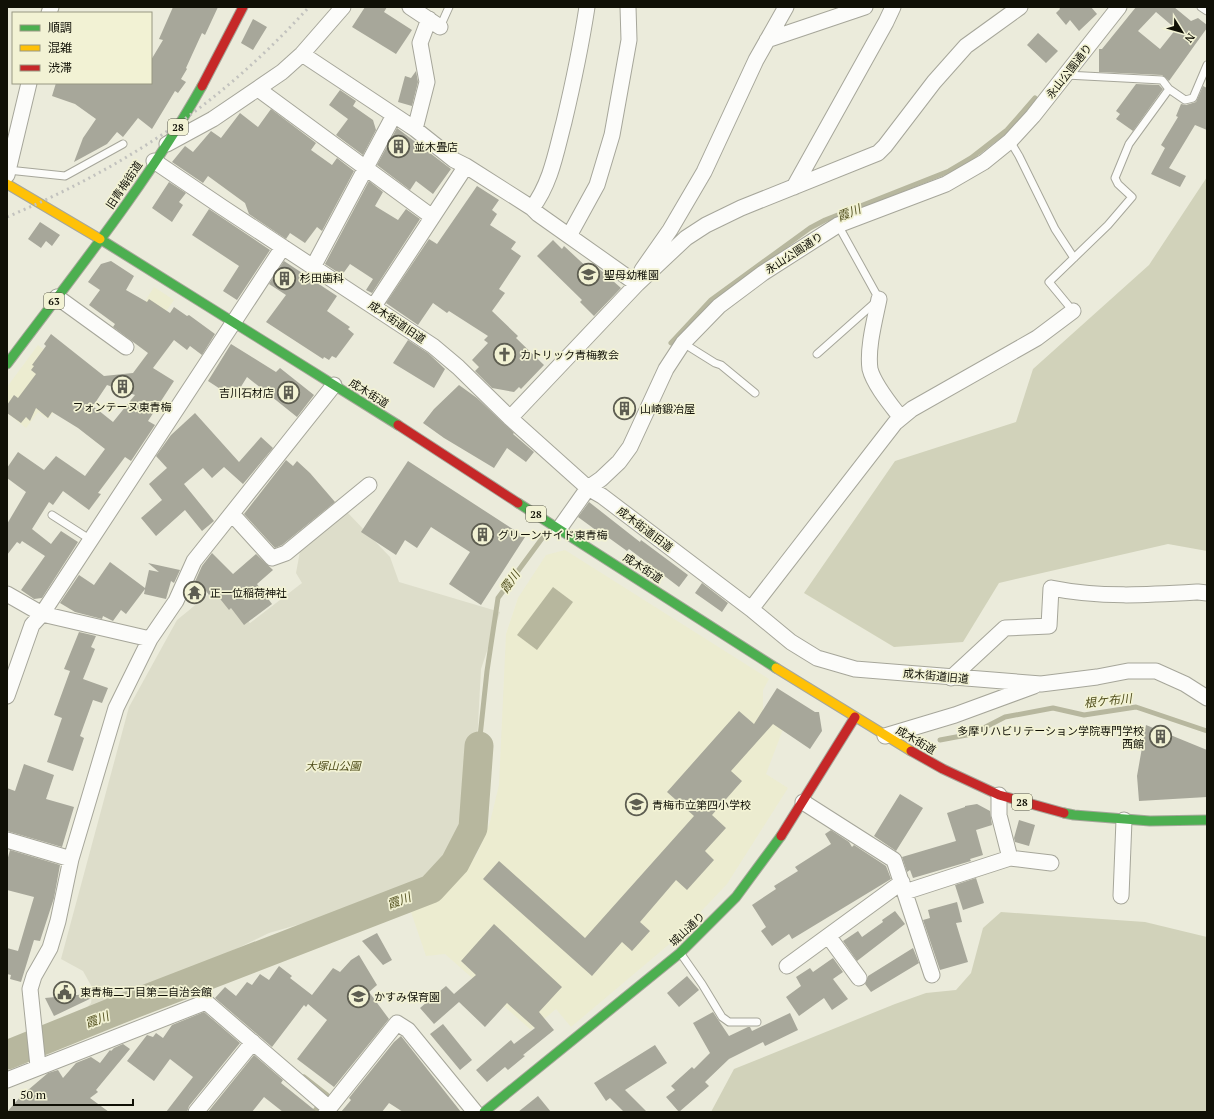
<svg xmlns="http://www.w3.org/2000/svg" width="1214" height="1119" font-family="'PT Serif','Noto Sans JP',serif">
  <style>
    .built { fill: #ececd0 }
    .green { fill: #ddddca }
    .forest { fill: #d1d2ba }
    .water { fill: #b7b79e }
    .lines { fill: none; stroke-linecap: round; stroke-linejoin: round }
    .stream { stroke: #b7b79e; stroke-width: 5 }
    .river { stroke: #b7b79e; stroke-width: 29 }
    .building { fill: #a7a79a; fill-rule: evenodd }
    .lane-casing { stroke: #a6a69a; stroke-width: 9 }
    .street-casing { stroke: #a6a69a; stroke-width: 17 }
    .fast-casing { stroke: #a6a69a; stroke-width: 11 }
    .slow-casing { stroke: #a6a69a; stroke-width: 11 }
    .jam-casing { stroke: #a6a69a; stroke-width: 11 }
    .lane { stroke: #fcfcfa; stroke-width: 7 }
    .street { stroke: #fcfcfa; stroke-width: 15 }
    .fast { stroke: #4caf50; stroke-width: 9 }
    .slow { stroke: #ffc107; stroke-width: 9 }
    .jam { stroke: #c62828; stroke-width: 9 }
    .rail { stroke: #c2c2be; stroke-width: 3; stroke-dasharray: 2 4; stroke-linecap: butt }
    .labels { text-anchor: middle; stroke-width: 3.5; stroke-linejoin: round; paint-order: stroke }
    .shield { fill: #f2f2d4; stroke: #545444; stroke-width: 1 }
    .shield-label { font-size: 10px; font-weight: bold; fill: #101006 }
    .street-label { font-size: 11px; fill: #101006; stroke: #f2f2d4 }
    .poi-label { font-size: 11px; fill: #101006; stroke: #f2f2d4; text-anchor: start }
    .park-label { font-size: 11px; font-style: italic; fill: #4c4a17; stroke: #f2f2d4 }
    .water-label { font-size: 12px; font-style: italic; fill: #545220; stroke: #f2f2d4 }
  </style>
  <rect width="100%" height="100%" fill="#ebebdb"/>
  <path class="built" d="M154 287 174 300 153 330 135 317Z
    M38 345 80 377 48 419 38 412 26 428 7 413V387Z
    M565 550 769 679 763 690V709L785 724 766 774 788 788 727 884 673 941 571 1027 556 1009 531 1030 445 954 426 956 411 912 444 894 464 874 478 852 490 822 499 785 506 634 518 598 546 555Z"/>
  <path class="green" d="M347 512 390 557 399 582 500 612 481 669 472 836 455 863 429 887 269 933 84 1023 81 1014 91 1003 93 989 83 971 61 959 129 707 177 620 215 589 250 623 302 583 296 573 301 546Z"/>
  <path class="forest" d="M1207 177V551L1168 544 999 583 963 642 894 647 804 593 895 461 1016 422 1033 369 1149 265Z
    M1001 912 1145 922 1207 937V1112H711L734 1069 895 1004 926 993 956 990 971 973 983 928Z"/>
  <path class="water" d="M553 587 573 602 537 650 517 635Z"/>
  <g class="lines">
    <path class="stream" d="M671 343 711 300 810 228 825 220 949 171 971 158 1007 130 1035 98
      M940 740 972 734 1005 717 1053 708 1084 715 1136 707 1207 731
      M479 746 487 671 498 598 546 533
      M304 1077 327 1095 314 1112"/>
    <path class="river" d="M7 1055 118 1010 431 889 455 863 473 828 479 746"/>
  </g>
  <path class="building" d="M173 7H218L205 35 202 33 186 68 187 69 181 79 186 82 178 93 175 91 152 129 138 118 123 137 117 132 107 144 74 162 83 138 96 119 75 104 52 96 56 83H151V60L163 40 159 39Z
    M365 7H387L384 12 412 30 396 54 352 27Z
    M1059 7H1091L1097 14 1079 31 1070 20 1066 25 1056 13 1060 9Z
    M1136 7H1174L1191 21 1198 18 1207 25V28L1169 81 1162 75 1099 72V49H1102ZM1156 12 1176 29 1160 49 1138 31Z
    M253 19 267 27 253 50 241 43Z
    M1038 33 1058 51 1046 63 1027 45Z
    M416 71 418 82 412 106 398 102 405 76 411 78Z
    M1136 84 1159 85 1163 89 1133 131 1116 119 1120 114 1116 111Z
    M1203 86 1207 88V130L1195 125 1169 168 1186 176 1180 187 1151 174 1165 148 1161 145 1178 117 1176 116 1181 104 1186 105 1196 102Z
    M340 90 356 101 353 106 373 120 376 130 363 155 336 135 348 119 329 105Z
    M271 109 316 143 311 150 332 165 337 158 354 171 322 231 317 227 305 243 290 233 286 239 249 214 245 203 208 176 203 183 172 162 185 146 193 152 211 131 221 138 240 113 258 127Z
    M397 128 451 169 433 194 416 181 410 190 377 165Z
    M369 181 383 192 375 206 398 220 406 209 420 219 372 293 366 290 373 279 350 264 342 275 325 264Z
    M169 182 186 193 179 202 183 205 172 222 152 208Z
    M477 186 499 200 492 210 497 214 490 225 516 242 511 249 521 256 499 289 505 293 492 311 518 336 516 338 544 365 521 389 519 387 514 392 492 388 475 371 479 367 472 360 488 343 484 340 488 336 449 311 447 313 433 303 418 325 386 303 429 239 437 244Z
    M209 209 270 250 237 300 223 291 239 266 192 235Z
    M40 222 60 235 52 246 46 241 41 248 28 239Z
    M553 240 562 249 564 246 592 272 597 267 621 288 594 316 580 302 582 300 537 256Z
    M111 261 134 276 126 290 147 302 149 299 170 313 174 307 187 316 189 315 215 334 202 355 190 346 187 350 174 340 153 368 174 381 148 421 155 425 131 461 125 457 98 493 101 494 89 510 63 491 53 505 49 502 32 529 51 544 61 531 78 542 42 598 34 599 21 590 45 556 22 541 20 544 17 542 7 555V524L26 492 7 478V468L18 452 44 470 56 456 85 476 105 449 78 428 52 412 48 418 36 408 30 421 26 417 21 423 7 413V405L14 395 18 398 36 374 31 370 34 366 32 365 46 346 44 344 51 334 104 376 133 373 148 353 113 327 115 324 89 305 100 290 88 282 101 264ZM107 385 135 395 113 422 93 406Z
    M284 261 337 296 327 311 350 327 348 329 354 334 336 358 332 356 329 360 324 357 323 359 266 322 286 295 269 284Z
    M408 340 428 353 445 369 434 388 393 363Z
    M231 344 276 372 280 368 314 395 297 417 247 377 234 398 208 381Z
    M459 385 477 398 514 433 513 434 534 452 526 462 507 448 494 468 444 438 423 423 434 409Z
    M195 413 239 462 261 437 273 448 243 484 224 467 212 478 203 468 184 484 214 521 202 531 185 510 156 536 141 518 162 500 149 484 167 468 156 456 171 435Z
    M286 460 293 466 297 461 310 473 335 502 282 545 275 548 244 514Z
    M408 461 525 537 481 605 449 584 470 552 431 527 417 548 405 540 396 555 361 532Z
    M589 502 640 542 641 540 688 575 679 587 629 549 627 551 609 538 608 539 578 517Z
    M212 553 233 574 256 554 273 570 257 584 272 604 244 625 231 608 229 610 213 590 209 595 206 591 197 601 189 595 202 566Z
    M110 562 145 588 149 570 159 572 148 563 180 570 174 583 171 581 166 599 144 594 145 589 126 614 121 610 113 621 103 616 102 619 75 612 60 603 79 575 94 585Z
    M702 583 728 603 722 612 695 593Z
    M79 632 96 636 91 647 95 649 83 679 108 688 102 703 93 700 80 736 84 738 73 771 47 762 62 718 54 715 70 671 64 669Z
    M777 688 815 712H819L822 731 810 749 773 724 731 771 742 781 712 815 726 828 705 851 714 860 687 890 676 880 640 922 650 931 632 951 622 942 592 976 483 879 499 861 585 938 694 816 667 792 739 711 754 724Z
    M1146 725 1207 750V797L1139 801 1137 776Z
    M24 764 54 775 46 799 74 807 62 847 7 831V788L15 791Z
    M900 794 923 808 896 851 874 836Z
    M977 804 990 811 992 825 976 830 983 855 970 859 971 861 913 878 910 870 907 872 902 857 956 841 947 813 965 807V806Z
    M1019 820 1035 825 1029 846 1015 842 1014 838Z
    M831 830 849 842 852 847 854 845 886 866 891 879 792 939 789 934 772 946 761 931 766 927 752 905 776 889 774 886 798 871 795 867 831 844 825 834Z
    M10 850 60 865 54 898 40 941 34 940 21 982 10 979 11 975 7 974V948L18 951 34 897 7 890V861Z
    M976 878 984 903 963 910 955 885Z
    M957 902 962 922 956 923 968 962 940 970 923 920 930 918 928 910Z
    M895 911 905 924 857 961 843 941 858 931 862 937 883 922 882 920Z
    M494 924 562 987 539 1012 554 1030 523 1055 525 1056 508 1070 505 1067 487 1082 476 1070 511 1040 514 1044 535 1028 507 1003 485 1027 459 1002 434 1024 420 1008 446 986 454 994 476 975 461 961Z
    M377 933 392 960 383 965 362 941Z
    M913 948 919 963 871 992 865 984 868 976Z
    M359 955 377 985 369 992 389 1019 334 1087 297 1059 327 1020 308 1004 306 1007 304 1005 272 1047 215 998 225 987 236 996 247 982 252 985 260 974 269 980 279 966 292 976 290 978 312 995 333 968 340 972 351 960Z
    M833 958 843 972 833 979 848 999 832 1010 824 998 799 1016 786 997 801 986 796 977 810 968 813 972Z
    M687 976 699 990 679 1007 667 993Z
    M98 993V995L54 1016 45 998Z
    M204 1012 240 1043 189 1106 187 1112H166L193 1077 170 1059 154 1081 127 1061 147 1035 153 1037 156 1033 163 1038 172 1025Z
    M713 1012 729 1036 748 1027H750L752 1031 790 1013 798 1030 765 1046 763 1042 729 1059 705 1082 709 1086 679 1112 666 1097 675 1090 671 1086 692 1067 694 1069 710 1053 693 1023Z
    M443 1024 472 1060 460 1070 430 1034Z
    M401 1036 461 1112H403L389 1103 382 1112H341L351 1100 349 1098 394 1042Z
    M123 1044 130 1049 96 1090 98 1092 90 1098 109 1112H7L21 1096 48 1073 58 1070 63 1078 76 1063 91 1057 100 1063 110 1050 111 1051 114 1048Z
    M655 1045 667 1063 625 1090 647 1112H624L610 1098 606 1101 594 1083Z
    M254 1055 283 1080 281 1083 317 1112H283L264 1097 252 1112H208Z
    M538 1096 551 1112H518Z"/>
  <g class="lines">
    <defs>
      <path id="lane" d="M1201 7 1207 11
        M440 27 449 7
        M1066 75 1162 80 1169 89 1129 144 1115 178 1118 184 1132 197 1108 225 1049 282 1073 311
        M1169 89 1185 100 1193 98 1207 65
        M1010 141 1019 156 1055 229 1074 258
        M8 170 65 176 123 144
        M683 343 715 363 721 365 755 393
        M817 354 879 299 838 225
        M52 515 91 540
        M681 954 702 984 722 1017 729 1022H757"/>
      <path id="street" d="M410 7 440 27
        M49 13 51 7
        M767 40 865 7
        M302 54 415 129 454 160 466 166
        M258 89 431 216
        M415 129 427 82 420 43 429 19
        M167 144 213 119 282 72 302 54 343 7
        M154 161 222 207 433 346 458 367 510 418 588 488 602 496 751 609 791 642 817 658 855 669 1041 684 1097 677 1128 671H1156L1185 684 1207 698
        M7 175 29 83
        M794 187 886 22 893 7
        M532 208 538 214 637 284
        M569 236 597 185 612 135 629 40 628 7
        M313 267 394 115
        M642 270 670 230 704 172 756 60 786 7
        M57 297 126 347
        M879 299C875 319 867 348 870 369 874 385 891 405 901 418
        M374 306 466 166 532 208C551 183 556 152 564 122 573 84 581 46 587 7
        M510 418 637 284 686 238 706 225 741 208 878 153 885 146 934 82 966 46 1020 7
        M232 514 272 558 286 553 369 485
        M559 529 588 488 601 479 619 462 630 447 666 369 683 343 719 306 763 273 838 225 946 184 984 162 1010 141 1033 116 1119 7
        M7 594 42 614 150 639
        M751 609 895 423 912 409 1037 338 1073 311
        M951 678 1005 628 1049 626 1051 588C1100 598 1148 595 1198 592L1207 593
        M7 696 32 625 42 614 283 247
        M885 736 955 715 1034 686
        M999 795V815L1010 858
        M803 802 894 860 932 975
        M7 840 71 859
        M905 892 1010 858 1051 863
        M1121 896 1124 820
        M829 937 859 978
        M787 966 902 882
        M38 1066 30 989 34 976 50 948 58 921 71 859 116 708 150 639 176 601 194 561 334 385
        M7 1080 206 1002 329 1108
        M196 1112 253 1042
        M326 1112 397 1023 408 1030 475 1112"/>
      <path id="fast" d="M100 239 398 425
        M7 364C75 273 147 184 202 86
        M518 503 776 668
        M1064 813 1074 815 1150 821 1207 820
        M484 1112 680 953 736 897 781 836"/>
      <path id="slow" d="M7 184 100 239
        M776 668 911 751"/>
      <path id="jam" d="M202 86 243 7
        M398 425 518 503
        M911 751 943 769 999 795 1064 813
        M781 836 855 717"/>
    </defs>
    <use href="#lane" class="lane-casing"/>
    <use href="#street" class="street-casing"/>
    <use href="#fast" class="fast-casing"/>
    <use href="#slow" class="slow-casing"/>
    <use href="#jam" class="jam-casing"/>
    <use href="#lane" class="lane"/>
    <use href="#street" class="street"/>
    <use href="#fast" class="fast"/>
    <use href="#slow" class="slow"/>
    <use href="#jam" class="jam"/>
    <path class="rail" d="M7 217C127 166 221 104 309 7"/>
  </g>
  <defs>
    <symbol id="building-ring" viewBox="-11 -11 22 22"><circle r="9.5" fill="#f2f2d4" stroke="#5d5d51" stroke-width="1.5"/><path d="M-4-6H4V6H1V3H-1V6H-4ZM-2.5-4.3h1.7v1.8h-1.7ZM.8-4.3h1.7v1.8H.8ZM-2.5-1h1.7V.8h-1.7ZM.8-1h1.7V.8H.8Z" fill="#5d5d51"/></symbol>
    <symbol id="school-ring" viewBox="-11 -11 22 22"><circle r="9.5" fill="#f2f2d4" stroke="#5d5d51" stroke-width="1.5"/><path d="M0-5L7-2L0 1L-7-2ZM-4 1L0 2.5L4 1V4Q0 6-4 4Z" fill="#5d5d51"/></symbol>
    <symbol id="church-ring" viewBox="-11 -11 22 22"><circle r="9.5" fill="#f2f2d4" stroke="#5d5d51" stroke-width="1.5"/><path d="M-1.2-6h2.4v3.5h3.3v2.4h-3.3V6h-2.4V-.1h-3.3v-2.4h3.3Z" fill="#5d5d51"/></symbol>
    <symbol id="temple-ring" viewBox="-11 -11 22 22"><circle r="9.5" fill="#f2f2d4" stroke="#5d5d51" stroke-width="1.5"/><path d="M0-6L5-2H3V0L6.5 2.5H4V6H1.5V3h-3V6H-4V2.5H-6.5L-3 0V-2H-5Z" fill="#5d5d51"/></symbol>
    <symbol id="civic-ring" viewBox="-11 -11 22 22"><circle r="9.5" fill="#f2f2d4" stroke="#5d5d51" stroke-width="1.5"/><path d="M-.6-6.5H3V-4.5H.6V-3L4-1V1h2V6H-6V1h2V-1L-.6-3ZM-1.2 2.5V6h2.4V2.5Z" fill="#5d5d51"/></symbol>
  </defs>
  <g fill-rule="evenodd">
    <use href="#building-ring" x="386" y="134" width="25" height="25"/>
    <use href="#school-ring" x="576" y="262" width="25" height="25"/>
    <use href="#building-ring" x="272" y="266" width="25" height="25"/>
    <use href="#church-ring" x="492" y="342" width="25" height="25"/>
    <use href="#building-ring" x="110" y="374" width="25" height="25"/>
    <use href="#building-ring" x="276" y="380" width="25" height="25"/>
    <use href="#building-ring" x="612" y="396" width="25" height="25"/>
    <use href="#building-ring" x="470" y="522" width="25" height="25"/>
    <use href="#temple-ring" x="182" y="580" width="25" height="25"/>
    <use href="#building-ring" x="1148" y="724" width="25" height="25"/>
    <use href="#school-ring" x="624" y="792" width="25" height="25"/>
    <use href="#civic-ring" x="52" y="980" width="25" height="25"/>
    <use href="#school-ring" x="346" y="984" width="25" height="25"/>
  </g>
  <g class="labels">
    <g class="shield">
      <rect x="168" y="119" width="20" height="16" rx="3"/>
      <rect x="44" y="293" width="20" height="16" rx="3"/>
      <rect x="526" y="506" width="20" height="16" rx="3"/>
      <rect x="1012" y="794" width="20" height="16" rx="3"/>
    </g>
    <g class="shield-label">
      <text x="178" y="131">28</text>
      <text x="54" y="305">63</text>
      <text x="536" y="518">28</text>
      <text x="1022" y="806">28</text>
    </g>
    <g class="street-label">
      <text transform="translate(1069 71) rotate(-52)" y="4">永山公園通り</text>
      <text transform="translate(124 185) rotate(-56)" y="4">旧青梅街道</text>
      <text transform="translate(794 253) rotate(-33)" y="4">永山公園通り</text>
      <text transform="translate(397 322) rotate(34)" y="4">成木街道旧道</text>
      <text transform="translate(369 393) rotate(32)" y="4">成木街道</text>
      <text transform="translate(645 529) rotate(37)" y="4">成木街道旧道</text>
      <text transform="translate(643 568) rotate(33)" y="4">成木街道</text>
      <text transform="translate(936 676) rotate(5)" y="4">成木街道旧道</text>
      <text transform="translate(916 740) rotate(30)" y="4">成木街道</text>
      <text transform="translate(687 929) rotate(-43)" y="4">城山通り</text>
    </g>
    <g class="poi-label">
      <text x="414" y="151">並木畳店</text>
      <text x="604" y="279">聖母幼稚園</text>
      <text x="300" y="282">杉田歯科</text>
      <text x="520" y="359">カトリック青梅教会</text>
      <text x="274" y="397" text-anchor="end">吉川石材店</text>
      <text x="122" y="411" text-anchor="middle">フォンテーヌ東青梅</text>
      <text x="640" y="413">山崎鍛冶屋</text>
      <text x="498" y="539">グリーンサイド東青梅</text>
      <text x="210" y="597">正一位稲荷神社</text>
      <text x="1144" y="735" text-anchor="end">多摩リハビリテーション学院専門学校<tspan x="1144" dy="13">西館</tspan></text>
      <text x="652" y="809">青梅市立第四小学校</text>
      <text x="80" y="996">東青梅二丁目第二自治会館</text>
      <text x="374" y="1001">かすみ保育園</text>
    </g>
    <g class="park-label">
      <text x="333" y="770">大塚山公園</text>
    </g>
    <g class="water-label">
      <text transform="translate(849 213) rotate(-22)" y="4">霞川</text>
      <text transform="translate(510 582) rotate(-54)" y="4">霞川</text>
      <text transform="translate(1108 701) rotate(-6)" y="4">根ケ布川</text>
      <text transform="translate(399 901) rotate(-21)" y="4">霞川</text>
      <text transform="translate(97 1020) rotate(-21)" y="4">霞川</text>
    </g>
  </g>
  <rect width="1214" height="1119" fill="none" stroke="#101006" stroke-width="16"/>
  <rect x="12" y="12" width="140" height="72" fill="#f2f2d4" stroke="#989882"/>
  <rect x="20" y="25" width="20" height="6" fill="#4caf50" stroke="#989882"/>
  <text x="48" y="32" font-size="12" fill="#101006">順調</text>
  <rect x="20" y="45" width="20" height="6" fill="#ffc107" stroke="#989882"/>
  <text x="48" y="52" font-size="12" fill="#101006">混雑</text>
  <rect x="20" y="65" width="20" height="6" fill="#c62828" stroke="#989882"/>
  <text x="48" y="72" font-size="12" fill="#101006">渋滞</text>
  <g transform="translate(1182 32) rotate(127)" stroke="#f2f2d4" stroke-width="3" paint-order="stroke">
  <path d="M0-3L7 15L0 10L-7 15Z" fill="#101006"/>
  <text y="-6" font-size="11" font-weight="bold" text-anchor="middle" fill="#101006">N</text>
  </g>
  <path d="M14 1099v6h119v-6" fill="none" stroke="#101006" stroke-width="2"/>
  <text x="20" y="1099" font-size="12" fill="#101006" stroke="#f2f2d4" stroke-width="3" paint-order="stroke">50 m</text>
</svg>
